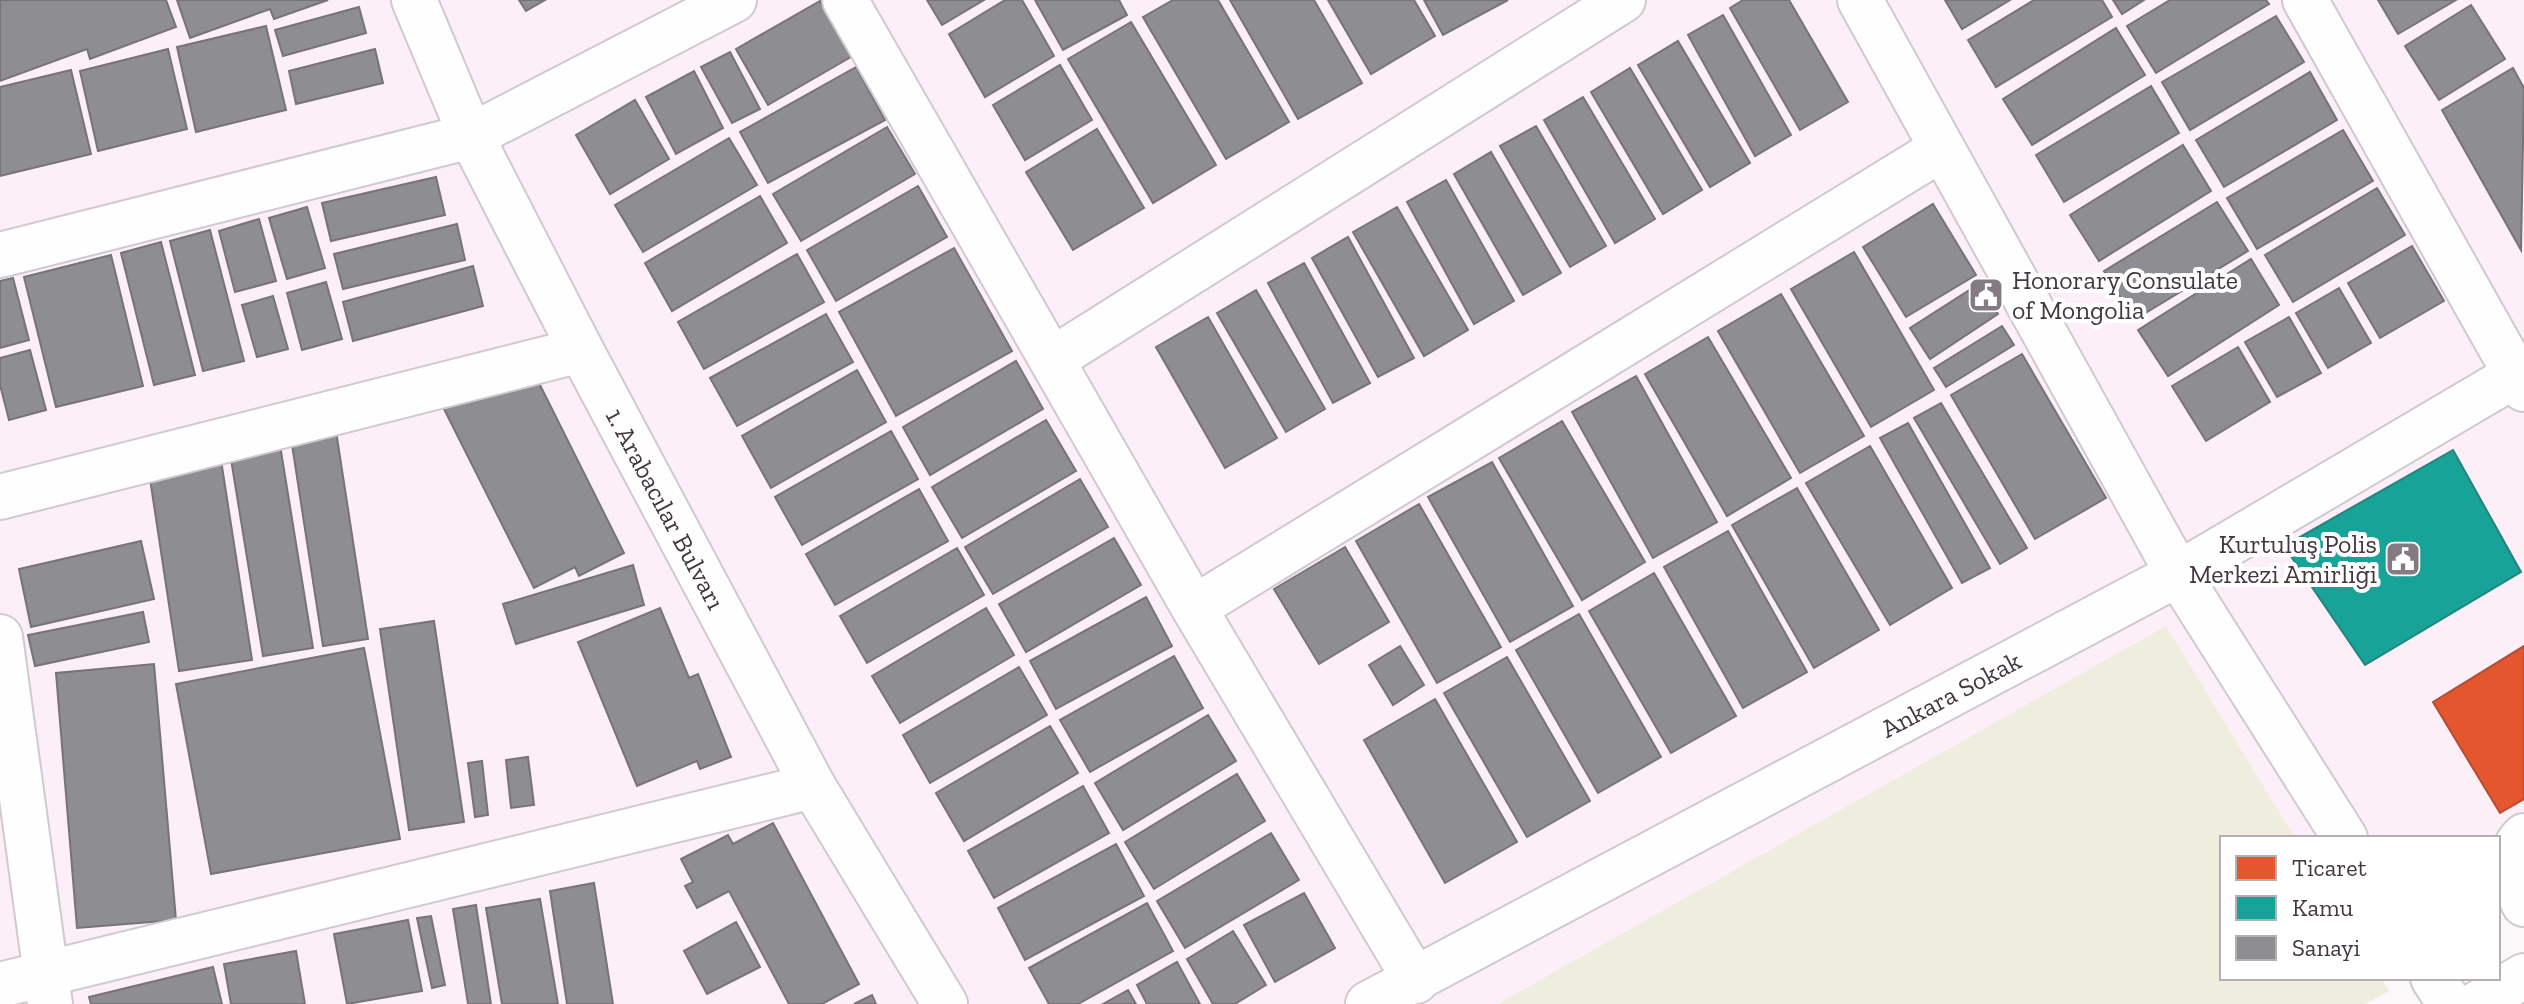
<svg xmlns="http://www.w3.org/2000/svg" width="2524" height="1004" font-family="'Zilla Slab',serif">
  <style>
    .built { fill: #fceff8 }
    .green { fill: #efedde }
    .shops { fill: #e4572e; stroke: #b44d33; stroke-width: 2 }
    .public { fill: #17a398; stroke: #24837e; stroke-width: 2 }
    .industry { fill: #8d8d92; stroke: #777379; stroke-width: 2 }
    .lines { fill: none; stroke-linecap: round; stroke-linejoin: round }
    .minor-casing { stroke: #d0cacf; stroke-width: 48 }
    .secondary-casing { stroke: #d0cacf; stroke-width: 48 }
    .primary-casing { stroke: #d0cacf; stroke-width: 48 }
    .minor { stroke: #fefefe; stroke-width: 44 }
    .secondary { stroke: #fefefe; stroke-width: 44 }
    .primary { stroke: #fefefe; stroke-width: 44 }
    .labels { text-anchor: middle; stroke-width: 8; stroke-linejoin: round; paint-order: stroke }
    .poi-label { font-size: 26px; fill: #433740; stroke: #fff; text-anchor: start }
    .street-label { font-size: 26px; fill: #433740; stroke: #fff }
  </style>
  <rect width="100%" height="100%" fill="#fbf8fa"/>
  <path class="built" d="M0 0H2524V891L2498 907V838H2222V978L2335 1004H0Z"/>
  <path class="green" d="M2166 626 2295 838H2222V978H2381L2389 991 2365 1004H1498Z"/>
  <path class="shops" d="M2524 646V799L2500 813 2433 702Z"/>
  <path class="public" d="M2453 450 2521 572 2365 665 2284 546Z"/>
  <path class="industry" d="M0 0H166L176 27 90 59 87 49 0 81Z
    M177 0H328L274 19 270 9 190 38Z
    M519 0H545L526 11Z
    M927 0H984L942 25Z
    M1005 0H1022L1054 56 985 97 949 34Z
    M1035 0H1119L1127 15 1063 50Z
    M1173 0H1218L1289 122 1226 159 1143 17Z
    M1230 0H1314L1362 83 1298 119Z
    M1328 0H1414L1435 36 1371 74Z
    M1424 0H1508L1443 35Z
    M1743 0H1789L1848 102 1800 130 1730 8Z
    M1945 0H2010L1962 29Z
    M2034 0H2102L2112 17 1996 87 1968 40Z
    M2113 0H2144L2122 14Z
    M2170 0H2266L2269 4 2156 73 2127 26Z
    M2378 0H2456L2398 34Z
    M820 1 851 57 768 105 736 49Z
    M2471 5 2505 59 2439 100 2405 46Z
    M359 7 366 33 283 56 275 30Z
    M1723 15 1791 135 1755 156 1688 35Z
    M2276 16 2304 62 2190 130 2162 82Z
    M1131 22 1216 165 1153 203 1068 59Z
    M266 26 286 110 196 132 177 47Z
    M2116 28 2145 75 2032 145 2003 99Z
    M1678 41 1750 163 1710 187 1638 65Z
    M168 49 187 129 98 151 80 71Z
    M375 49 383 83 296 104 289 71Z
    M730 52 760 109 732 123 701 67Z
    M1060 65 1092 120 1025 160 993 105Z
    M856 67 885 120 768 183 740 132Z
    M1630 68 1702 190 1663 214 1591 92Z
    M2513 68 2524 88 2521 250 2442 110Z
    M71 70 91 154 0 176V87Z
    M694 71 723 128 676 154 646 97Z
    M2310 72 2337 120 2224 187 2196 140Z
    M2151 86 2179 133 2064 202 2036 155Z
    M1583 97 1655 219 1615 243 1544 120Z
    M635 100 669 159 610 194 576 135Z
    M1536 126 1606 246 1570 267 1500 146Z
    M887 127 915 174 801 241 773 194Z
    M1097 129 1144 208 1073 250 1026 172Z
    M2343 130 2373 181 2257 249 2227 198Z
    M729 138 757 185 643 252 615 205Z
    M2183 145 2211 191 2099 261 2070 215Z
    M1491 152 1561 273 1523 295 1454 174Z
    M436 177 445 215 331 241 322 203Z
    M1446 180 1514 301 1474 324 1407 202Z
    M918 186 947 237 836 301 807 250Z
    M2377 188 2405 235 2293 302 2265 255Z
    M760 196 787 243 672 311 645 263Z
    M2217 202 2248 251 2134 320 2104 271Z
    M1933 204 1976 275 1906 317 1863 247Z
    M307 207 325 268 287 279 269 218Z
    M1397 207 1468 330 1424 356 1353 232Z
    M259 219 276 281 235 292 219 231Z
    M457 224 465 260 343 289 334 254Z
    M210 230 244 361 203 371 170 241Z
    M1348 237 1414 358 1378 377 1312 258Z
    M161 242 195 375 154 385 121 253Z
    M2412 246 2444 301 2380 338 2348 283Z
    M954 248 1012 351 896 416 839 312Z
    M1854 252 1934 390 1871 427 1791 289Z
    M797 254 824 302 704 369 678 322Z
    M111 255 143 386 56 407 24 277Z
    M2251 259 2279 305 2168 376 2138 330Z
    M1304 263 1370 383 1333 403 1268 283Z
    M473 266 483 306 353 341 343 302Z
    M13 278 29 340 0 348V281Z
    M326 282 342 339 302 350 287 293Z
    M1979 284 1998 314 1930 359 1910 328Z
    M2339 288 2371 343 2328 368 2296 313Z
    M1256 290 1325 409 1286 432 1217 313Z
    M1781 294 1864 436 1800 473 1718 331Z
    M273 296 288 349 257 357 242 305Z
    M826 314 853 362 737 426 710 378Z
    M1208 317 1277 438 1225 468 1156 347Z
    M2289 317 2321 373 2277 397 2245 342Z
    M2002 326 2014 345 1946 387 1934 368Z
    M1708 337 1791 478 1727 516 1645 374Z
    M2238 347 2270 402 2206 441 2172 386Z
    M30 350 46 410 9 420 0 385V358Z
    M2022 354 2106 498 2035 539 1951 395Z
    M1016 361 1043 409 930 475 903 427Z
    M531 367 624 553 579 576 575 567 534 588 440 401Z
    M857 370 886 422 771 488 742 436Z
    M1636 376 1717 522 1653 558 1572 412Z
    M1941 403 2027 548 2000 564 1914 418Z
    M1046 420 1076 471 962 538 932 487Z
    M1562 421 1645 562 1582 600 1499 458Z
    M1908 423 1990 568 1962 583 1880 438Z
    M336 431 368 639 323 646 291 438Z
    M891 431 918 479 802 545 775 497Z
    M280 445 313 648 263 656 230 453Z
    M1870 446 1952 588 1890 625 1806 483Z
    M221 460 252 660 179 671 149 472Z
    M1492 462 1573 606 1510 642 1428 497Z
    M1080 479 1108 527 993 594 965 547Z
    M1797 488 1879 630 1814 668 1732 525Z
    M919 489 948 541 835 605 806 554Z
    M1419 504 1501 647 1437 683 1356 541Z
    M1728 531 1807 672 1743 708 1664 567Z
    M1114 538 1141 585 1026 652 999 604Z
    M141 541 154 599 31 627 19 569Z
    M1345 547 1389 622 1319 664 1274 589Z
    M957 548 984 595 867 663 840 616Z
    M633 565 644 605 516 644 503 604Z
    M1654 573 1736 716 1671 753 1589 611Z
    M1146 597 1172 646 1056 709 1030 661Z
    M660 608 689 678 698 674 731 757 700 769 697 761 637 786 578 642Z
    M986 608 1014 655 900 723 872 676Z
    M143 612 149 642 35 666 28 635Z
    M1579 614 1661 757 1598 793 1516 650Z
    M434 621 464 822 409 830 380 629Z
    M1400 646 1424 685 1393 705 1369 665Z
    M364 648 400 839 211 874 176 684Z
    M1174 656 1203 708 1090 772 1060 720Z
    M1507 657 1590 801 1527 837 1444 693Z
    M154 664 176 920 77 928 56 673Z
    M1019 667 1047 715 930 783 903 735Z
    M1435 699 1517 842 1445 883 1364 740Z
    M1208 715 1236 761 1123 830 1095 783Z
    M1050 726 1078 773 964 841 936 793Z
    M528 757 534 805 511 808 506 760Z
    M482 761 488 815 475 817 468 763Z
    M1237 774 1265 821 1154 889 1125 842Z
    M1083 786 1109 833 994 898 968 851Z
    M773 823 859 984 822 1004H789L729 891 697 908 685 886 693 882 681 859 728 835 733 844Z
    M1271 833 1299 880 1185 948 1157 901Z
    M1116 844 1144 896 1025 960 998 908Z
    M594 883 613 1004H567L550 891Z
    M1304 893 1335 948 1275 982 1244 925Z
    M540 899 558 1004H502L486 908Z
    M1147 903 1173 951 1078 1004H1049L1029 968Z
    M476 905 491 1004H468L453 909Z
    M431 916 445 985 432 988 417 918Z
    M408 920 422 991 347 1004 334 934Z
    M736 922 760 967 707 994 684 951Z
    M1233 931 1266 985 1235 1004H1213L1187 959Z
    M296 951 305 1004H231L224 964Z
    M1177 962 1200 1004H1147L1137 985Z
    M213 967 222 1004H91L89 997Z
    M1128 990 1136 1004H1103Z
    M872 995 876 1004H854Z"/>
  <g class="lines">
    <defs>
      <g id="minor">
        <path d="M845 0 1194 608 1416 981"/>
        <path d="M1860 0 2178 574 2345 838"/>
        <path d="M2305 0 2524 389"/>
        <path d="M0 255 471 136 734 0"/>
        <path d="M1053 359 1623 0"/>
        <path d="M0 497 581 350"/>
        <path d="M1194 608 1941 149"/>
        <path d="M0 637 50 1004"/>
        <path d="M2524 836C2503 858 2512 879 2524 904"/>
        <path d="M2433 978 2450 1004"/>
        <path d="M0 985 813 786"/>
        <path id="s1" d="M1368 1004 2178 574 2524 370"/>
      </g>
      <g id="secondary">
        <path id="s2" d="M414 0 471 136 581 350 813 786 945 1004"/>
      </g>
      <path id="primary" d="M2477 1004 2524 976"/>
    </defs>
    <use href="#minor" class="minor-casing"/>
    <use href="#secondary" class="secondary-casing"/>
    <use href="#primary" class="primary-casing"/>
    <use href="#minor" class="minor"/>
    <use href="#secondary" class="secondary"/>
    <use href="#primary" class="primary"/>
  </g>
  <defs>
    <symbol id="civic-square" viewBox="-11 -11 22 22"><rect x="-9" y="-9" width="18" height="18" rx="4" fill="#837b81" stroke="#fff"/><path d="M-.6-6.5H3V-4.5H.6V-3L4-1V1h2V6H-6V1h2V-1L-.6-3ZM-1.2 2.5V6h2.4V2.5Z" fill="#fff"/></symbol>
  </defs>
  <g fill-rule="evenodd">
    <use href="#civic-square" x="1966" y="275" width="40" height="40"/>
    <use href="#civic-square" x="2383" y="539" width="40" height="40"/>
  </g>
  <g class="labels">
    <g class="poi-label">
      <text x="2012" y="289">Honorary Consulate<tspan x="2012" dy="30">of Mongolia</tspan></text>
      <text x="2377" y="553" text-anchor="end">Kurtuluş Polis<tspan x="2377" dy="30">Merkezi Amirliği</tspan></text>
    </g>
    <g class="street-label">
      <text dy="9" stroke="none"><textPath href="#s2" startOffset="568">1. Arabacılar Bulvarı</textPath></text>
      <text dy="9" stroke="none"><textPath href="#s1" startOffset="660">Ankara Sokak</textPath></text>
    </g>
  </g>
  <rect x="2220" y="836" width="280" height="144" fill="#ffffff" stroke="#b4afb3" stroke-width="2"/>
  <rect x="2236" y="856" width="40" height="24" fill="#e4572e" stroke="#b4afb3" stroke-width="2"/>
  <text x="2292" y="876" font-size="24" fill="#433740">Ticaret</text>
  <rect x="2236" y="896" width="40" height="24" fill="#17a398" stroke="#b4afb3" stroke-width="2"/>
  <text x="2292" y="916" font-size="24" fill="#433740">Kamu</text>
  <rect x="2236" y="936" width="40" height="24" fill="#8d8d92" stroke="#b4afb3" stroke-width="2"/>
  <text x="2292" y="956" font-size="24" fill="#433740">Sanayi</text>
</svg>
